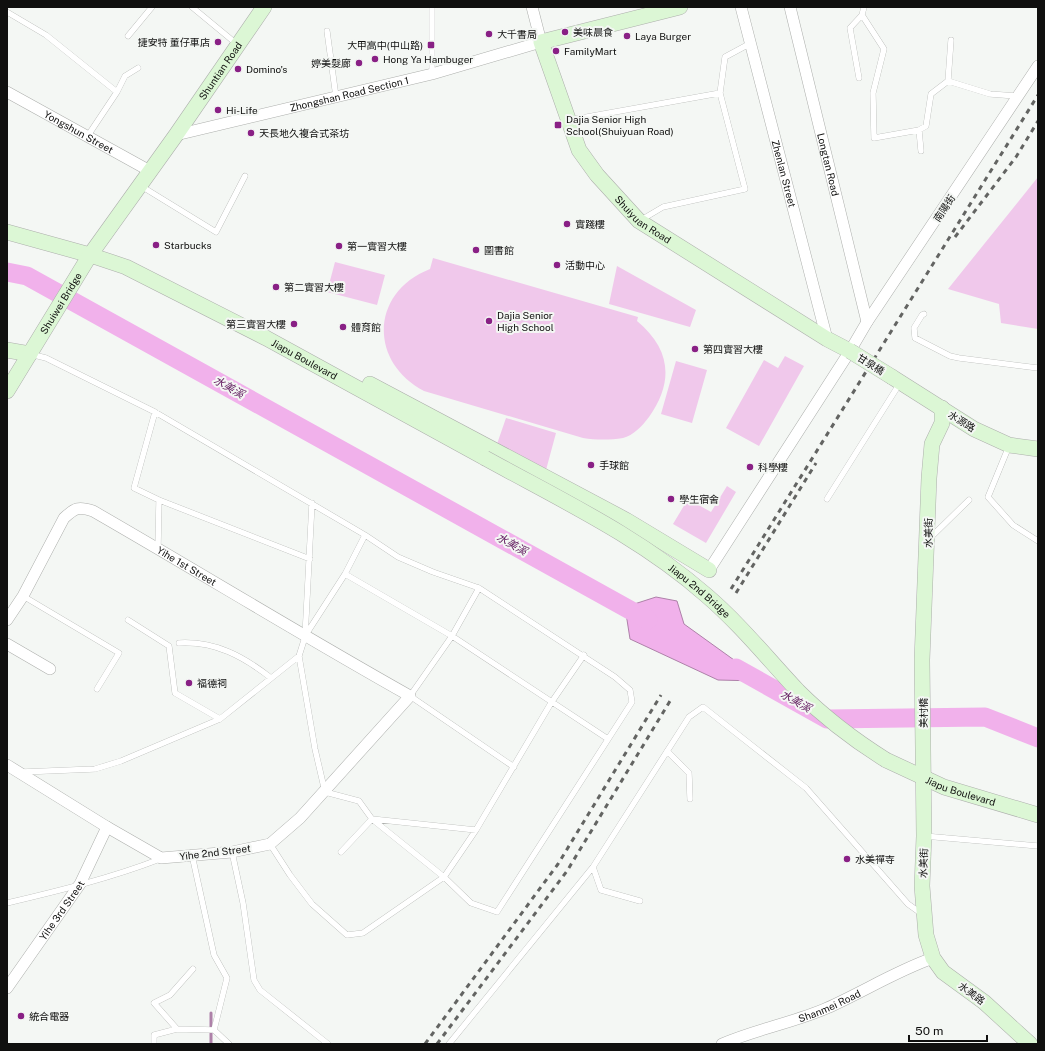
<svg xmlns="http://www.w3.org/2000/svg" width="1045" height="1051" font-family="'Public Sans','Noto Sans TC',sans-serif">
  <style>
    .green { fill: #f0c8eb }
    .water { fill: #f1b1eb; stroke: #ae81a9 }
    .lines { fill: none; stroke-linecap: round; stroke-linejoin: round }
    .stream { stroke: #ae81a9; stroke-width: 3 }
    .river { stroke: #f1b1eb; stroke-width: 19 }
    .lane-casing { stroke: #adafac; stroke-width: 6 }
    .street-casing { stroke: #adafac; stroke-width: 12 }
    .secondary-casing { stroke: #adafac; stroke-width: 16 }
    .lane { stroke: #fff; stroke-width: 5.5 }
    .street { stroke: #fff; stroke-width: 11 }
    .secondary { stroke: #dcf7d5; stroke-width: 15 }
    .rail { stroke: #636462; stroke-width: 3; stroke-dasharray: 5 5; stroke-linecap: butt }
    .secondary-bridge-casing { stroke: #adafac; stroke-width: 16; stroke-linecap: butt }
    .secondary-bridge { stroke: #dcf7d5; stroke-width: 15 }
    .poi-dot { fill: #892085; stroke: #f4f7f4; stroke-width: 1.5 }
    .labels { text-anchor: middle; stroke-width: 4; stroke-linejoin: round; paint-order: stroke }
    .poi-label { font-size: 10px; fill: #10100f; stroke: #f4f7f4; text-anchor: start }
    .street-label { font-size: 10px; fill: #10100f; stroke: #f4f7f4 }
    .water-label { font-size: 11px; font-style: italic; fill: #60185d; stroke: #f4f7f4 }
  </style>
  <rect width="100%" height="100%" fill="#f4f7f4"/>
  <path class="green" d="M1038 177V329L1001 323 999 304 948 289Z
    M433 258 638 317 637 321C671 349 674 382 649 417 643 425 633 436 623 438 610 440 596 440 583 438L424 391C368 361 371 292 430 269Z
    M335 262 385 275 377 305 327 292Z
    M617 266 696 310 690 327 609 304Z
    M785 356 804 366 759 446 726 428 764 360 778 368Z
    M676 361 707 370 692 423 661 414Z
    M506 418 556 433 546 470 497 444Z
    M727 486 736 492 706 543 673 524 688 499 711 512Z"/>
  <path class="water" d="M656 597 677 601 684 624 741 665 758 681 718 680 630 639 625 607Z"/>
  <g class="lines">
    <path class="stream" d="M211 1013V1044"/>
    <path class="river" d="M7 272 27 276 648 620
      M736 668 827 719 985 717 1038 738"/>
    <defs>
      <path id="lane" d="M192 7 238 45
        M864 7 862 15 884 49 873 93 874 138 919 130 921 151
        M7 12 46 35 117 92
        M327 31 336 97
        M128 36 152 7
        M951 40 948 81 990 94 1016 96
        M432 74V7
        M859 78 850 28 862 15
        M570 120 720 93
        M919 130 926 126 931 94 948 81
        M87 137 117 92 125 76 138 68
        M141 186 216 232 245 176
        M641 220 663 207 745 189 720 93 725 57 751 43
        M924 314 922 315 914 328 915 338 950 356 959 358 1038 368
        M30 354 46 358 155 412 365 535 398 557 433 572 479 588 615 677 630 690 632 702 497 912 471 903 444 877 372 819 359 801 325 792 315 749 299 656
        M155 412 134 488 159 500 158 548
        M1009 446 988 497 1013 525 1038 541
        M827 499 900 383
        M159 500 310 559
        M929 539 969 500
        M345 574 452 636 608 739
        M479 588 452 636 410 696 514 767
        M23 596 119 653 97 689
        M128 620 169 646 175 693 220 719
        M305 636 345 574 365 535
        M179 643C215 641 243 656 271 678
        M667 751 689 773 690 799
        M22 772 95 769 121 761 220 719 299 656 305 637 312 503
        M924 836 1038 846
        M270 844 290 875 312 904 347 935 363 933 444 877 476 830 551 703 584 655
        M232 852 243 903 254 980 260 990 328 1044
        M341 852 372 819 476 830
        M192 855 214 955 227 978 214 1030 177 1029 154 1003 170 995 193 969
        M593 867 601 890 640 901
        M7 903C58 891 111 878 160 859
        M214 1030 229 1044
        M154 1044V1035L177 1029
        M449 1044 593 867 689 717 703 707 806 788 908 904 922 914"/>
      <g id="street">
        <path id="s1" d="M741 7 827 339"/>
        <path id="s2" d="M790 7 867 322"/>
        <path id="s3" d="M7 92 150 171"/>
        <path id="s4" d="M176 135 432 74 541 42 532 7"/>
        <path d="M709 570 850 351 867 322 1038 66"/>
        <path id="s5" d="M7 620 23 596 64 518C75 508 78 506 93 511 199 572 303 636 410 696L300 818 270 844 232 852 161 858 107 827 7 765"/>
        <path d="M7 644 50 669"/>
        <path id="s6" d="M7 988 80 884 107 827"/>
        <path id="s7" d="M722 1044C756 1029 793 1023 827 1008 863 992 896 971 933 958"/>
      </g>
      <g id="secondary">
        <path id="s8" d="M680 7 541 42 579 150 597 175 639 221 827 339 850 351"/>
        <path id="s9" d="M7 232 90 255 126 267 266 338 485 458"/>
        <path d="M7 350 30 354"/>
        <path d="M892 377 974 429 1009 445 1038 449"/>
        <path d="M370 384 626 520 709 570"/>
        <path id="s10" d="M7 391 90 255 176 135 264 7"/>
        <path d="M942 408V423L932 444 929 478 922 660 924 836 922 886 926 935 933 958 943 972 984 1002 1030 1044"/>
        <path id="s11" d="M886 760 944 787 1038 815"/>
      </g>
    </defs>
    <use href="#lane" class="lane-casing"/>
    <use href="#street" class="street-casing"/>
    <use href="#secondary" class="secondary-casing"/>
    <use href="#lane" class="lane"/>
    <use href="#street" class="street"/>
    <use href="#secondary" class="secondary"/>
    <path class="rail" d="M955 237 1016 157 1038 121
      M731 589 1038 95
      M736 593 816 463
      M425 1044 558 864 661 695
      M437 1044 567 871 670 701"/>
    <defs>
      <g id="secondary-bridge">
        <path d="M850 351 892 377"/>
        <path id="s12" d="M485 458C561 500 640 537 706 595 740 624 768 659 798 691 825 718 854 740 886 760"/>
      </g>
    </defs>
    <use href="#secondary-bridge" class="secondary-bridge-casing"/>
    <use href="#secondary-bridge" class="secondary-bridge"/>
  </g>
  <g class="poi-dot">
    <circle cx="565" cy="32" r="4"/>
    <circle cx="489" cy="34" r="4"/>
    <circle cx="627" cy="36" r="4"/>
    <circle cx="218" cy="42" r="4"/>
    <rect x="427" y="41" width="8" height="8" rx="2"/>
    <circle cx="556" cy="51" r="4"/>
    <circle cx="375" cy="59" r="4"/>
    <circle cx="359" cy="63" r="4"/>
    <circle cx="238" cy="69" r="4"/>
    <circle cx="218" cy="110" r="4"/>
    <rect x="554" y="121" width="8" height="8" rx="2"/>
    <circle cx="251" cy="133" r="4"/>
    <circle cx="567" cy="224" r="4"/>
    <circle cx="156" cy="245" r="4"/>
    <circle cx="339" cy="246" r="4"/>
    <circle cx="476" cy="250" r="4"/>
    <circle cx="557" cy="265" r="4"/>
    <circle cx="276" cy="287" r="4"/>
    <circle cx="489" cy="321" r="4"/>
    <circle cx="294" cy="324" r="4"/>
    <circle cx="343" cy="327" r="4"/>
    <circle cx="695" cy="349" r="4"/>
    <circle cx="591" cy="465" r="4"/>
    <circle cx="750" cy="467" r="4"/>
    <circle cx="671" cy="499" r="4"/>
    <circle cx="189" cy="683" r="4"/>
    <circle cx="847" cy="859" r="4"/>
    <circle cx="21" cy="1016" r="4"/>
  </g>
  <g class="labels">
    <g class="poi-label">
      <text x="573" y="36">美味晨食</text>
      <text x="497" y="38">大千書局</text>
      <text x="635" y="40">Laya Burger</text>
      <text x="210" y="46" text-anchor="end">捷安特 董仔車店</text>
      <text x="423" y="49" text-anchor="end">大甲高中(中山路)</text>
      <text x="564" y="55">FamilyMart</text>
      <text x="383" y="63">Hong Ya Hambuger</text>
      <text x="351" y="67" text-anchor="end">婷美髮廊</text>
      <text x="246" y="73">Domino's</text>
      <text x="226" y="114">Hi-Life</text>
      <text x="566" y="123">Dajia Senior High<tspan x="566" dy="12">School(Shuiyuan Road)</tspan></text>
      <text x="259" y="137">天長地久複合式茶坊</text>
      <text x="575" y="228">實踐樓</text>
      <text x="164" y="249">Starbucks</text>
      <text x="347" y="250">第一實習大樓</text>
      <text x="484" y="254">圖書館</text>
      <text x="565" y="269">活動中心</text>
      <text x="284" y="291">第二實習大樓</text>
      <text x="497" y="319">Dajia Senior<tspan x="497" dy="12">High School</tspan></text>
      <text x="286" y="328" text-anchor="end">第三實習大樓</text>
      <text x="351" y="331">體育館</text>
      <text x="703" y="353">第四實習大樓</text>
      <text x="599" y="469">手球館</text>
      <text x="758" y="471">科學樓</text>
      <text x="679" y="503">學生宿舍</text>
      <text x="197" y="687">福德祠</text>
      <text x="855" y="863">水美禪寺</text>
      <text x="29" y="1020">統合電器</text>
    </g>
    <g class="street-label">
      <text dy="4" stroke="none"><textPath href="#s10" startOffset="385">Shuntian Road</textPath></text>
      <text dy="4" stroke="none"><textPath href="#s4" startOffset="178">Zhongshan Road Section 1</textPath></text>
      <text dy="4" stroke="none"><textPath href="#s3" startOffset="82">Yongshun Street</textPath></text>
      <text dy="4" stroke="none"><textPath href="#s2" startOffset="162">Longtan Road</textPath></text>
      <text dy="4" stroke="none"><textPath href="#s1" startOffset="172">Zhenlan Street</textPath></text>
      <text transform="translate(944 208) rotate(-56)" y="4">南陽街</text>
      <text dy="4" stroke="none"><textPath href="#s8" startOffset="353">Shuiyuan Road</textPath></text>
      <text dy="4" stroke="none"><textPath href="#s10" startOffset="103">Shuiwei Bridge</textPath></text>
      <text dy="4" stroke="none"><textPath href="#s9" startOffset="325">Jiapu Boulevard</textPath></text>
      <text transform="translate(871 364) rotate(32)" y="4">甘泉橋</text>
      <text transform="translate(962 421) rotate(32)" y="4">水源路</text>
      <text transform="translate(928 533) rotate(-89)" y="4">水美街</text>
      <text dy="4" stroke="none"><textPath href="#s5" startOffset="258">Yihe 1st Street</textPath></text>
      <text dy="4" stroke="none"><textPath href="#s12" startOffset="253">Jiapu 2nd Bridge</textPath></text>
      <text transform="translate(923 713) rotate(-90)" y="4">美村橋</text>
      <text dy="4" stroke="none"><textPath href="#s11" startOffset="81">Jiapu Boulevard</textPath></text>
      <text transform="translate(215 852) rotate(-7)" y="4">Yihe 2nd Street</text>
      <text transform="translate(923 863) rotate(-88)" y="4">水美街</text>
      <text dy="4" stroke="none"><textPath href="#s6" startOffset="95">Yihe 3rd Street</textPath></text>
      <text transform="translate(972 993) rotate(37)" y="4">水美路</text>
      <text dy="4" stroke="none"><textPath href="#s7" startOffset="114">Shanmei Road</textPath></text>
    </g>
    <g class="water-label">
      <text transform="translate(229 387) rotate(29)" y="4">水美溪</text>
      <text transform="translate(512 544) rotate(29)" y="4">水美溪</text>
      <text transform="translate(796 701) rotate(29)" y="4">水美溪</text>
    </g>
  </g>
  <rect width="1045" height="1051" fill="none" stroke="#10100f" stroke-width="16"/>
  <path d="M909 1035v6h78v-6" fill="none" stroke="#10100f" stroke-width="2"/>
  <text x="915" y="1035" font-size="12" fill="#10100f" stroke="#f4f7f4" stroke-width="3" paint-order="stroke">50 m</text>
</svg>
